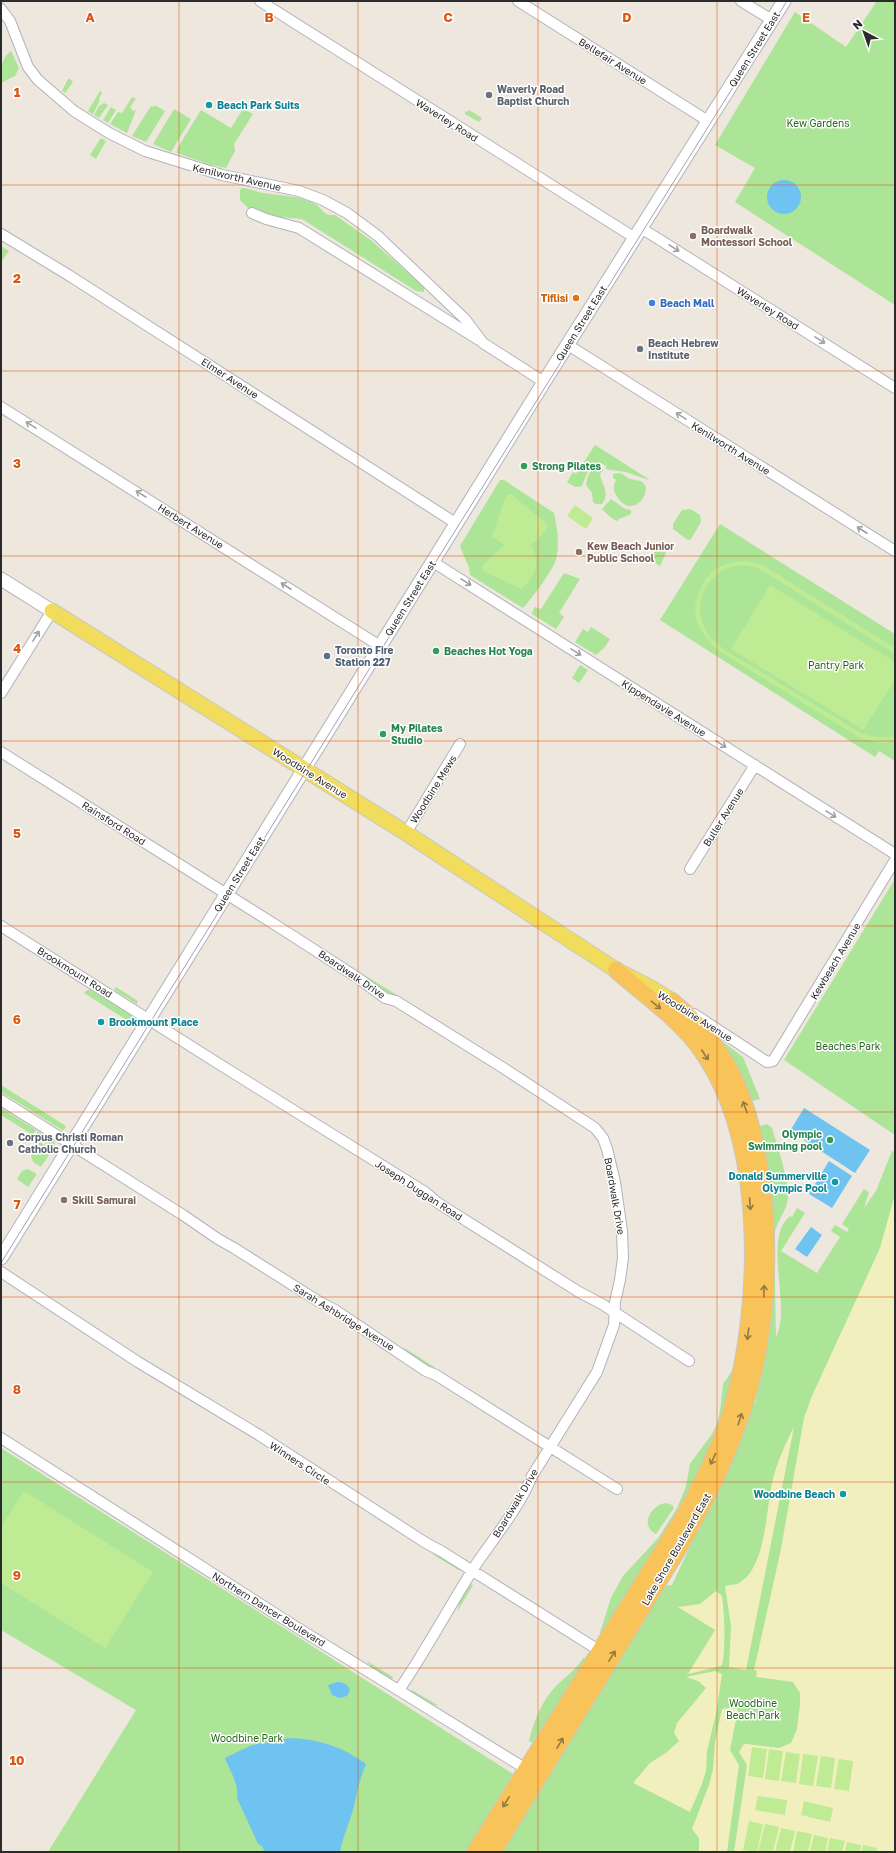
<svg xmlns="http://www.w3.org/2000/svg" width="896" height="1853" font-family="'Golos Text',sans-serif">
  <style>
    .green { fill: #ace498 }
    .sand { fill: #f2efbf }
    .pitch { fill: #bfeb94 }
    .water { fill: #6ec3f0 }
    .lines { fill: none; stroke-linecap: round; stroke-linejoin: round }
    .minor-casing { stroke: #b1b2bf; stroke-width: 12 }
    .secondary-casing { stroke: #b1b2bf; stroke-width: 15 }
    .primary-casing { stroke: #c8c8c8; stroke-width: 17 }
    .trunk-casing { stroke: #c8c8c8; stroke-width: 18 }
    .minor { stroke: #fff; stroke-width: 10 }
    .secondary { stroke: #fff; stroke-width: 13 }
    .primary { stroke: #f2dc5c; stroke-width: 15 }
    .trunk { stroke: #f8c459; stroke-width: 16 }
    .tram { stroke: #9fa1b5; stroke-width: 1 }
    .oneway { stroke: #a0a0a0 }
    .oneway2 { stroke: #927842 }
    .grid { fill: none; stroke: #df570e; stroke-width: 1; stroke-opacity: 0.55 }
    .worship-dot { fill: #6b7280; stroke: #fff; stroke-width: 1.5 }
    .culture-dot { fill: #0f9aa8; stroke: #fff; stroke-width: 1.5 }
    .education-dot { fill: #8d6e63; stroke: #fff; stroke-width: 1.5 }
    .food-dot { fill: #e8710a; stroke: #fff; stroke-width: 1.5 }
    .shop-dot { fill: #3f7fe0; stroke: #fff; stroke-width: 1.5 }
    .leisure-dot { fill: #2e9e5b; stroke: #fff; stroke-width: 1.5 }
    .service-dot { fill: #5c6f8a; stroke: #fff; stroke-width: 1.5 }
    .labels { text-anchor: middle; stroke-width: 3; stroke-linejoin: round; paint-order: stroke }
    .street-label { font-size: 10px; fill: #2b2b2b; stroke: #fff }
    .worship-label { font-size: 10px; font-weight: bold; fill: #5b616d; stroke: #fff; text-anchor: start }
    .culture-label { font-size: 10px; font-weight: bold; fill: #0d838f; stroke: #fff; text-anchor: start }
    .park-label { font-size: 10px; fill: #236919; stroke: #fff }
    .education-label { font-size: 10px; font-weight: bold; fill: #785e54; stroke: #fff; text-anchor: start }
    .food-label { font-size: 10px; font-weight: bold; fill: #c56008; stroke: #fff; text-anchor: end }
    .shop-label { font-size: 10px; font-weight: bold; fill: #366cbe; stroke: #fff; text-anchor: start }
    .leisure-label { font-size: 10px; font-weight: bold; fill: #27864d; stroke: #fff; text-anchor: start }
    .service-label { font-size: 10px; font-weight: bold; fill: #4e5e75; stroke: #fff; text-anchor: start }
    .grid-label { font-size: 13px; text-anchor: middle; font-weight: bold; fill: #df570e; stroke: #fff; stroke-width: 3; stroke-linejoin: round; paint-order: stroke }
  </style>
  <rect width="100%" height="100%" fill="#ede7dd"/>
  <path class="green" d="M877 1H895V305L735 202 755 168 715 145 795 12 846 47Z
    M11 51 19 68 15 76 1 83C1 70 0 59 11 51Z
    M68 79H70L73 82 65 93 62 91Z
    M100 91 102 92 99 99 100 100 93 114 88 111Z
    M132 97 136 99 130 107 133 111 136 110 127 133 110 124 118 112 122 113Z
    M104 103 108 105 99 118 94 115 99 106Z
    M155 105 165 111 146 142 132 136 151 106 154 107Z
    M111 107 116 110 108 123 103 120Z
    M174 109 191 119 171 152 153 144Z
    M243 109 253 114 234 144 235 151 226 168 211 165 177 153V149L201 110 231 128Z
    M469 110 482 118 479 122 465 114V111L467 112Z
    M101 138 106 141 96 159 90 155Z
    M242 188C250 188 256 192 263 193 281 196 299 195 315 204 324 209 322 216 335 215L372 241 424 287V292L416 291 302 219 271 216 249 209 240 200V190Z
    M1 246 9 251 1 262Z
    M595 445 650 480C641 478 633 474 625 472 618 470 612 471 606 469V466C592 456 586 476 582 486L575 487 567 482 573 472 576 474Z
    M600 466 603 470 600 474C601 485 611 491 602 504H596L593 502 592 493 586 485C587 476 591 467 600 466Z
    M619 473C624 474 626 477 630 479 634 480 639 480 642 482 655 490 632 523 616 495 613 490 613 485 616 480L613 478V474Z
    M500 480H504L554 513C557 528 560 543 556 559 554 569 531 600 523 608L470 575 469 568 460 546Z
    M611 499 625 509 631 510V514L619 519 617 521 610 517 602 509Z
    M690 509 700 515 701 522 691 539 688 540 673 529V524L682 510Z
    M720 524 895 634V761L879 751 875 757 660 620Z
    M657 547 666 553 660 566 652 561V556Z
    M564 573 580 579 559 613 564 617 556 629 532 614 534 607 541 609Z
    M591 627 610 639 605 647 596 655 575 642 583 629 588 632Z
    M580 665 588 670 579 683 572 678Z
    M895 879V1135L784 1060Z
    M366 976 397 995C385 994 373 986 366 976Z
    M116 987 138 1001 137 1004 114 990Z
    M89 989 131 1015 134 1018 130 1022 84 993Z
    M718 1038 743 1057 760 1099 753 1101Z
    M1 1085 66 1126 64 1130H62L1 1092Z
    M1 1108 36 1130 33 1135 1 1115Z
    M767 1124 772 1128C777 1145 792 1188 787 1203 784 1215 776 1223 774 1235L776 1337C792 1306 762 1239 790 1216L792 1217 797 1208 805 1213 781 1251 817 1273 840 1237 831 1231 835 1225 847 1232 849 1229 842 1224 864 1189 869 1192 864 1208 876 1191 892 1151 895 1152V1852H499L661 1586 672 1585 702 1521 751 1402 755 1404 762 1371 759 1370 763 1150 760 1126Z
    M38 1131 54 1141 55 1144 53 1148 35 1136Z
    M34 1138 52 1150 41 1167 33 1162 31 1156 38 1145 32 1141Z
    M28 1169 37 1174 28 1187 17 1179 22 1171Z
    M403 1347 436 1368C423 1366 411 1357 403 1347Z
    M732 1371 734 1372C722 1412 710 1451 691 1489 666 1537 635 1583 605 1629L601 1633 600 1632 611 1598 623 1576 659 1537 677 1508 686 1486 690 1464 712 1434 717 1424 720 1411 723 1384Z
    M1 1448 513 1774 466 1852H48L136 1710 1 1630Z
    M666 1503 672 1505 674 1508 656 1534C639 1525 651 1505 666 1503Z
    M432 1554C442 1556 454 1562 460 1571Z
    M471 1584 473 1585 457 1612 460 1601Z
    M584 1657 585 1660 584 1663 532 1743 529 1741C534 1720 542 1700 558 1684 568 1675 577 1668 584 1657Z
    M367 1661 393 1677 392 1679 372 1668Z
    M412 1690 439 1706C429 1704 418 1699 411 1692Z"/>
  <path class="sand" d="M895 1194V1852H734L747 1765 739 1752 744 1744H747L779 1748 791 1743 797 1729 800 1704V1693L793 1682 756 1677 757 1671 754 1670 781 1549 804 1418 812 1396 880 1248Z
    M794 1427 746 1670 729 1667 731 1626 725 1586C728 1585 733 1585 737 1584 766 1571 766 1510 772 1483 776 1464 785 1445 794 1427Z
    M716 1591 722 1596C725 1618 725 1639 723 1662L721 1666 688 1674 715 1630 678 1607 700 1604Z
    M715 1671 722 1674 716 1714 707 1751 706 1771 702 1784 690 1812 633 1783 650 1763 667 1752 679 1741 674 1733 677 1723 706 1688 698 1681 686 1677Z
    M728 1708 738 1709 730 1750 739 1765 727 1852H699V1838L692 1829 709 1785 713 1769 715 1742 722 1709Z"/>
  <path class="pitch" d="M511 494 548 525 543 534 531 545C541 562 536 577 521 589L483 571 482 566 504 545 492 536 506 496Z
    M575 505 593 518 586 529 567 516Z
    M746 561 761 564 895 648V654L760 569C751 566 742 564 733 566 706 574 691 606 706 630 710 638 718 644 725 650L861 733C873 738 882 738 895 736V741L881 743 860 738 716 649C709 641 702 634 698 624 690 605 700 581 716 569 725 563 735 562 746 561Z
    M770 585 895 662V680L863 730 731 649Z
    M24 1491 153 1572 105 1648 1 1583V1527Z
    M752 1747 767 1749 763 1778 748 1776Z
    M769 1749 783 1751 779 1781 765 1779Z
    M786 1752 800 1754 796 1783 781 1781Z
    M803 1754 818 1756 813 1786 799 1784Z
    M821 1756 835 1758 831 1788 816 1786Z
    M839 1759 853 1761 849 1791 834 1789Z
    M758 1796 787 1800 785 1815 755 1810Z
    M804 1801 833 1808 830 1822 801 1815Z
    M749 1821 763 1824 757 1852 743 1850Z
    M765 1824 779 1827 773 1852H758Z
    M781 1828 795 1831 790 1852H775Z
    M797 1831 812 1834 808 1852H793Z
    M814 1835 828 1838 825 1852H810Z
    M830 1838 845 1841 842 1852H827Z
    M847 1842 861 1845 860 1852H845Z
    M863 1845 877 1848 876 1852H862Z"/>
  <path class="water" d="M767 197a17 17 0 1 1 34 0a17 17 0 1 1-34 0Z
    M804 1108 870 1150 855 1173 790 1131Z
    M829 1161 852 1176 832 1208 809 1194Z
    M811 1227 822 1235 807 1257 795 1249Z
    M337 1682C343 1682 348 1684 350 1690L347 1696 339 1698 332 1695 328 1685Z
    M290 1738C319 1739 343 1747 366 1764 360 1778 357 1792 354 1806 350 1822 343 1836 340 1852H265L262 1846 258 1844 237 1798C239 1783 230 1772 225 1758L252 1745Z"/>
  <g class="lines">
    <defs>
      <path id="minor" d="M260 1 635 238
        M518 1 708 121
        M741 1 772 20
        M1 9 10 21 28 67 38 80 74 111 109 133 145 151 222 175 299 191 323 200 347 213 378 236 400 257 465 319 483 343 544 382
        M252 213 266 219 299 228 479 340
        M641 228 895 388
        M1 234 70 276 457 524
        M568 345 895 551
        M1 407 380 646
        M433 562 895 854
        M1 693 52 611
        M1 752 282 929 358 978 385 998 396 1001 505 1069 595 1128 603 1138 607 1149 615 1182 622 1231 623 1258 620 1280 615 1302 614 1325 597 1372 532 1476C519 1508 496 1535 477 1563 450 1605 427 1649 399 1690
        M406 833 460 744
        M690 869 755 765
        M1 926 219 1064 425 1192 438 1203 579 1292 602 1304 689 1361
        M694 1014 767 1062 773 1061 895 860
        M1 1100 183 1215 218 1239 234 1248 318 1301 335 1310 426 1371 436 1375 617 1489
        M1 1272 138 1362 259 1435 426 1543 441 1551 600 1651
        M1 1438 293 1625 531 1772"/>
      <path id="secondary" d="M1 579 52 611
        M1 1258 544 382 784 1"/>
      <path id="primary" d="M52 611 406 833 616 970 651 988 672 1001"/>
      <path id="trunk" d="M475 1852 684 1516C703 1482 721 1446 732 1408 762 1304 766 1143 702 1051 680 1019 645 996 616 970
        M493 1852 680 1546C712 1490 739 1434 754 1371 773 1286 771 1173 740 1092 726 1056 701 1025 672 1001"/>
    </defs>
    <use href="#minor" class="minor-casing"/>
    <use href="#secondary" class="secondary-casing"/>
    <use href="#primary" class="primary-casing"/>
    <use href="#trunk" class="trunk-casing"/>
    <use href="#minor" class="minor"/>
    <use href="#secondary" class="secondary"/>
    <use href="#primary" class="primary"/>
    <use href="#trunk" class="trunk"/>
    <path class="tram" d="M1 1263 435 563 787 1"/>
  </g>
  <defs><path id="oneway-shaft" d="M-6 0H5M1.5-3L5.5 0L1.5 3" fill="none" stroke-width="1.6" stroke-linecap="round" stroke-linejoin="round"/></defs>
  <g class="oneway">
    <use href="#oneway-shaft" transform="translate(674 248) rotate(32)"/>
    <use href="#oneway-shaft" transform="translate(820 340) rotate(32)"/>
    <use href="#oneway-shaft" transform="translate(681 416) rotate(-148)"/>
    <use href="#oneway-shaft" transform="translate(31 425) rotate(-148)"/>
    <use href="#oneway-shaft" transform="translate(141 494) rotate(-148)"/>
    <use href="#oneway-shaft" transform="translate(862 530) rotate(-147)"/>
    <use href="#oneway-shaft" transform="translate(466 582) rotate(32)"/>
    <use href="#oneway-shaft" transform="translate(286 586) rotate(-147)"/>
    <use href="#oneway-shaft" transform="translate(36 636) rotate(-58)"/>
    <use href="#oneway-shaft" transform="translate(576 652) rotate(32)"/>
    <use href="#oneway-shaft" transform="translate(721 744) rotate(32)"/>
    <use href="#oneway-shaft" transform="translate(831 814) rotate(32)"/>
  </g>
  <g class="oneway2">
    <use href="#oneway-shaft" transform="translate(656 1005) rotate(39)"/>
    <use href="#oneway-shaft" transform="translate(705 1055) rotate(57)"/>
    <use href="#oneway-shaft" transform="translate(745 1107) rotate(-109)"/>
    <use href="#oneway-shaft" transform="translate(750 1204) rotate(86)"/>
    <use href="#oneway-shaft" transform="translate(764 1291) rotate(-88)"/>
    <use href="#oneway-shaft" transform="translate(748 1334) rotate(97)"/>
    <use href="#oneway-shaft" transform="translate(740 1419) rotate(-72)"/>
    <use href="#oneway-shaft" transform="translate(713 1459) rotate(115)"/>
    <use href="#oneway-shaft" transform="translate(612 1656) rotate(-58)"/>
    <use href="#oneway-shaft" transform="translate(560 1743) rotate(-60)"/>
    <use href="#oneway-shaft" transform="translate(506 1802) rotate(122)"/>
  </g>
  <path class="grid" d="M179 1V1852M358 1V1852M538 1V1852M717 1V1852M1 185H895M1 371H895M1 556H895M1 741H895M1 926H895M1 1112H895M1 1297H895M1 1482H895M1 1668H895"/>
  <g class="worship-dot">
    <circle cx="489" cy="95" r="4"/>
    <circle cx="640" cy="349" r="4"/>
    <circle cx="10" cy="1143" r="4"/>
  </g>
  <g class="culture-dot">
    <circle cx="209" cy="105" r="4"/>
    <circle cx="101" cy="1022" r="4"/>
    <circle cx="835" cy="1182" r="4"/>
    <circle cx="843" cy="1494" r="4"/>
  </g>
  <g class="education-dot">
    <circle cx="693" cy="236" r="4"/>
    <circle cx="579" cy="552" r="4"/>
    <circle cx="64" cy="1200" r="4"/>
  </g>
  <circle class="food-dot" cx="576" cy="298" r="4"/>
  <circle class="shop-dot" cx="652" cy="303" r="4"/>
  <g class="leisure-dot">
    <circle cx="524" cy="466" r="4"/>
    <circle cx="436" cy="651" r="4"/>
    <circle cx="383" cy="734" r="4"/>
    <circle cx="830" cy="1140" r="4"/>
  </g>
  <circle class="service-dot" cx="327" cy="656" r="4"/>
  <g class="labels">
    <g class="street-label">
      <text transform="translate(754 49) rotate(-58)" y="4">Queen Street East</text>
      <text transform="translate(613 61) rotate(32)" y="4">Bellefair Avenue</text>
      <text transform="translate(447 120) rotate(32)" y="4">Waverley Road</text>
      <text transform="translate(237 177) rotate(13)" y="4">Kenilworth Avenue</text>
      <text transform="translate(768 308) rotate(32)" y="4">Waverley Road</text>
      <text transform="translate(581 323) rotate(-58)" y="4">Queen Street East</text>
      <text transform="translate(230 378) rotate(33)" y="4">Elmer Avenue</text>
      <text transform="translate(731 448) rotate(32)" y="4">Kenilworth Avenue</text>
      <text transform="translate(191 526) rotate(32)" y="4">Herbert Avenue</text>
      <text transform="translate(410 598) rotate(-58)" y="4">Queen Street East</text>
      <text transform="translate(664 708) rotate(32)" y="4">Kippendavie Avenue</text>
      <text transform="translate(310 773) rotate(32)" y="4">Woodbine Avenue</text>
      <text transform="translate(433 789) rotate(-58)" y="4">Woodbine Mews</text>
      <text transform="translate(723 817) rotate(-58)" y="4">Buller Avenue</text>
      <text transform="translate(114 823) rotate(32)" y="4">Rainsford Road</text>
      <text transform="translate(239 874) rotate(-58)" y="4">Queen Street East</text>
      <text transform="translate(835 961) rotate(-59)" y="4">Kewbeach Avenue</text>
      <text transform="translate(75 972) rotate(32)" y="4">Brookmount Road</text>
      <text transform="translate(352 974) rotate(34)" y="4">Boardwalk Drive</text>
      <text transform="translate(695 1016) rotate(32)" y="4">Woodbine Avenue</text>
      <text transform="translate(419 1190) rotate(33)" y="4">Joseph Duggan Road</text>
      <text transform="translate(615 1196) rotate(80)" y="4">Boardwalk Drive</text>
      <text transform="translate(344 1317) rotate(32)" y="4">Sarah Ashbridge Avenue</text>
      <text transform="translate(300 1463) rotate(33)" y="4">Winners Circle</text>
      <text transform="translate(515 1503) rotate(-59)" y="4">Boardwalk Drive</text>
      <text transform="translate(676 1549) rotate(-60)" y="4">Lake Shore Boulevard East</text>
      <text transform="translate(269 1609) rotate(32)" y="4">Northern Dancer Boulevard</text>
    </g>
    <g class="worship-label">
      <text x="497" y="93">Waverly Road<tspan x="497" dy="12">Baptist Church</tspan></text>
      <text x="648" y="347">Beach Hebrew<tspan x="648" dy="12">Institute</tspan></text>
      <text x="18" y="1141">Corpus Christi Roman<tspan x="18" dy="12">Catholic Church</tspan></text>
    </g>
    <g class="culture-label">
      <text x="217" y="109">Beach Park Suits</text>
      <text x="109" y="1026">Brookmount Place</text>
      <text x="827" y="1180" text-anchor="end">Donald Summerville<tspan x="827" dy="12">Olympic Pool</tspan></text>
      <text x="835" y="1498" text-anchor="end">Woodbine Beach</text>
    </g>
    <g class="park-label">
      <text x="818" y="127">Kew Gardens</text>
      <text x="836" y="669">Pantry Park</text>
      <text x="848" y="1050">Beaches Park</text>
      <text x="753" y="1707">Woodbine<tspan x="753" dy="12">Beach Park</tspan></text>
      <text x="247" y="1742">Woodbine Park</text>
    </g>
    <g class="education-label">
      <text x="701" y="234">Boardwalk<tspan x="701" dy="12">Montessori School</tspan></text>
      <text x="587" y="550">Kew Beach Junior<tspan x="587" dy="12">Public School</tspan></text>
      <text x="72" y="1204">Skill Samurai</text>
    </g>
    <g class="food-label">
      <text x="568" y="302">Tiflisi</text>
    </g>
    <g class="shop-label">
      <text x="660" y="307">Beach Mall</text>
    </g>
    <g class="leisure-label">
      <text x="532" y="470">Strong Pilates</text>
      <text x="444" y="655">Beaches Hot Yoga</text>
      <text x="391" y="732">My Pilates<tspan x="391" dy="12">Studio</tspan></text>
      <text x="822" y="1138" text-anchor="end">Olympic<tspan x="822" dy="12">Swimming pool</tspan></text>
    </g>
    <g class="service-label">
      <text x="335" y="654">Toronto Fire<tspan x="335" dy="12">Station 227</tspan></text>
    </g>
  </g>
  <g class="grid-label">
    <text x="90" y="22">A</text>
    <text x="269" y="22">B</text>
    <text x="448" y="22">C</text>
    <text x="627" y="22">D</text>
    <text x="806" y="22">E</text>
    <text x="17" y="97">1</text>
    <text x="17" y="283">2</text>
    <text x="17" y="468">3</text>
    <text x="17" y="653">4</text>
    <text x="17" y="838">5</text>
    <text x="17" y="1024">6</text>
    <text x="17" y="1209">7</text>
    <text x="17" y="1394">8</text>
    <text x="17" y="1580">9</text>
    <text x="17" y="1765">10</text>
  </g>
  <rect width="896" height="1853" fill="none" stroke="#2b2b2b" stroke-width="4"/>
  <g transform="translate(864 32) rotate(319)" stroke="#ffffff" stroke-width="3" paint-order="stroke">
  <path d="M0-3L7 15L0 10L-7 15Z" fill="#2b2b2b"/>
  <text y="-6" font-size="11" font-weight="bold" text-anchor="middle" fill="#2b2b2b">N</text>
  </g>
</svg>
